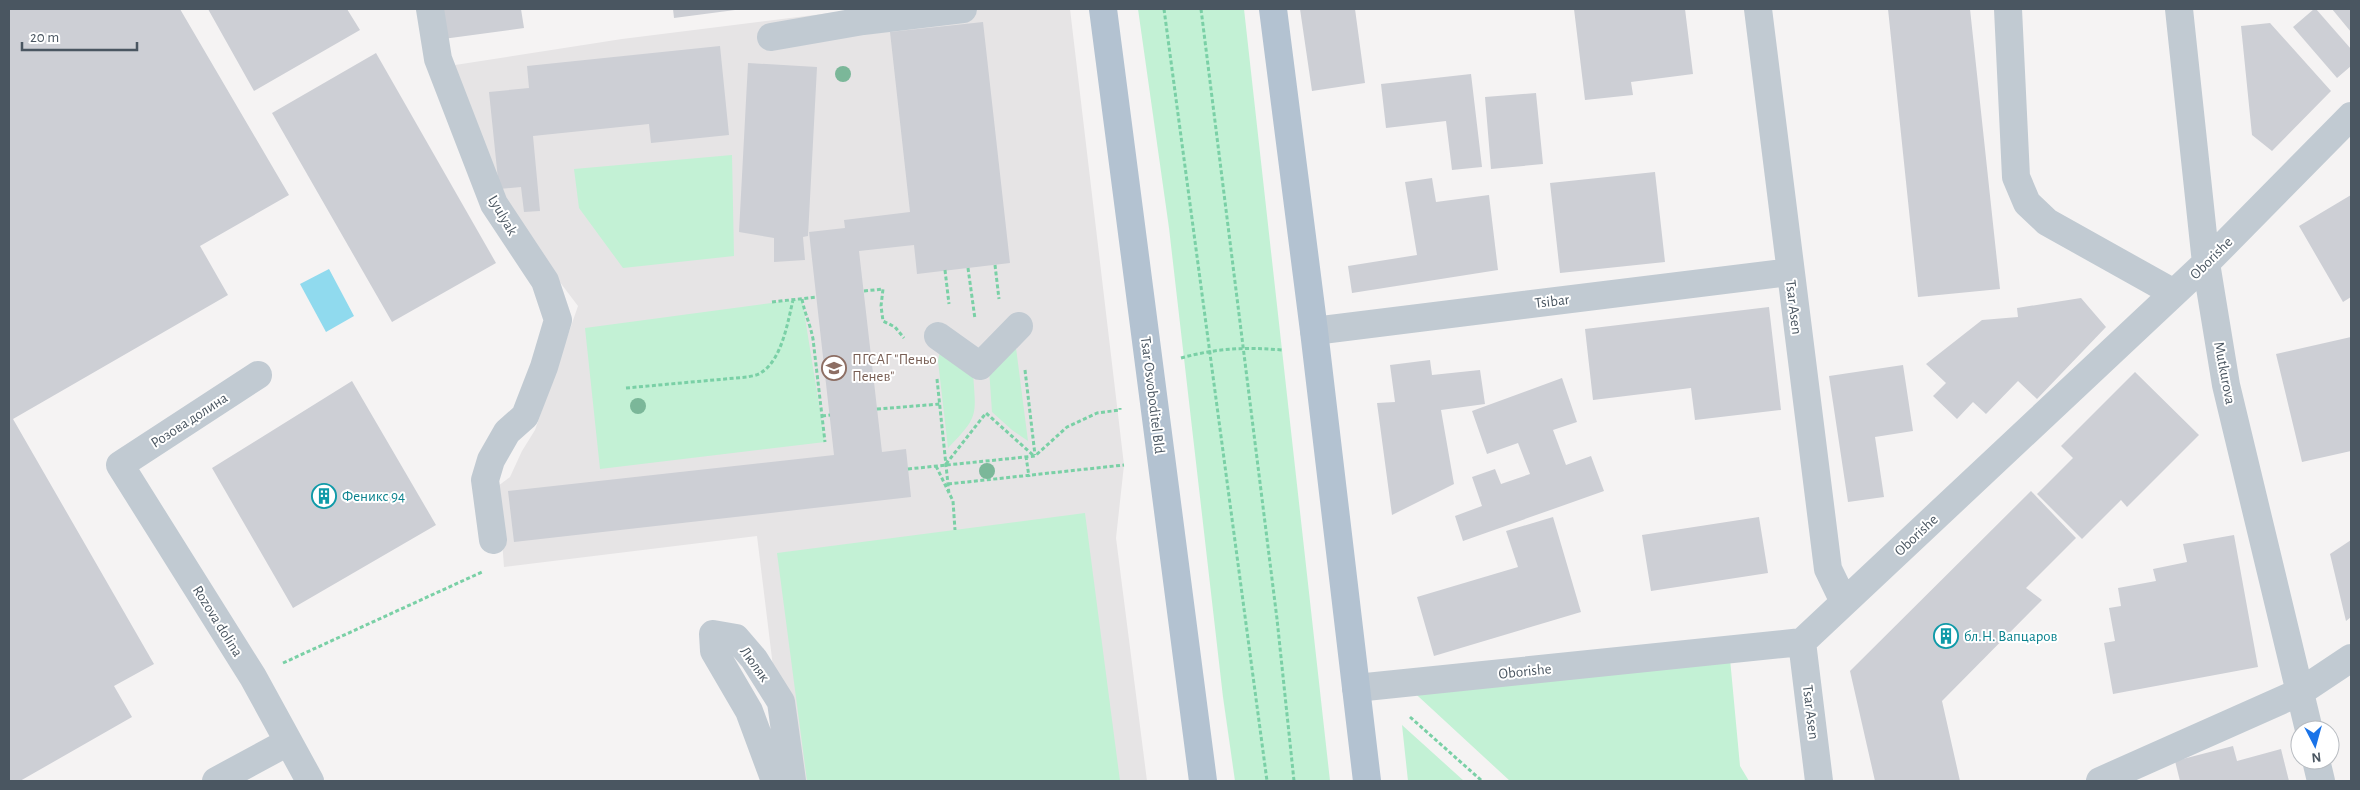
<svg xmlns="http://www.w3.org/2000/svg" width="2360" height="790" font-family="'Alegreya Sans',sans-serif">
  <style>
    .education { fill: #e6e4e5 }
    .green { fill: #c3f1d5 }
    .water { fill: #90daee }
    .building { fill: #cdcfd5 }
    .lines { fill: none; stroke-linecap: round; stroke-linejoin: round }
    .path { stroke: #7ad0a6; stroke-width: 3; stroke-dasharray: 4 2.5; stroke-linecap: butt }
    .minor { stroke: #c1cad2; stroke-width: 28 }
    .major { stroke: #b3c2d1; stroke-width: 28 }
    .tree { fill: #7bb799 }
    .labels { text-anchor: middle; stroke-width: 4; stroke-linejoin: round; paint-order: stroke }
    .street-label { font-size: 15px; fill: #4a5661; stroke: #fff }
    .education-label { font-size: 15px; fill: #785e54; stroke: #fff; text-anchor: start }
    .culture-label { font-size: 15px; fill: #0d838f; stroke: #fff; text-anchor: start }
  </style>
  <rect width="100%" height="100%" fill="#f5f3f3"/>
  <path class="education" d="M862 9H1070L1124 465 1116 538 1147 781H787L757 536 504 567 498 486 510 477 522 451 535 430 578 306 497 199 455 65 622 39Z"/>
  <path class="green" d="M1138 9H1244L1330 781H1235L1223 697 1169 228Z
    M732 155 734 256 623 268 579 208 574 169Z
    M802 299 825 442 600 469 585 328Z
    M1015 340 1028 441 1012 430 992 412 989 369Z
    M941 346 973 373C976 416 979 416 948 448L938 361Z
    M1085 513 1120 781H807L777 553Z
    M1729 648 1740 766 1749 781H1510L1406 685Z
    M1402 725 1464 781H1408Z"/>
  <path class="water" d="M329 269 354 316 326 332 300 284Z"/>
  <path class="building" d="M9 9H180L289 195 200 246 228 295 13 419 154 664 114 686 132 717 20 781H9Z
    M208 9H347L360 30 254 91Z
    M439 9H521L524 28 443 39Z
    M673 9H735V10L674 18Z
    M1300 9H1355L1365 83 1312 91Z
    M1574 9H1685L1693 74 1631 82 1633 95 1585 100Z
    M1888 9H1970L2000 289 1918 297Z
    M2314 9H2316L2351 49V66L2337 78 2293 27Z
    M2332 9H2351V32Z
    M983 22 1010 263 917 274 914 245 859 251 882 452 906 449 911 497 514 542 508 491 834 455 809 232 845 228 844 220 910 212 890 32Z
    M2270 23 2331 91 2272 151 2252 135 2241 26Z
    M720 46 729 135 651 143 649 124 533 136 540 211 524 212 521 187 499 189 489 92 529 88 527 66Z
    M376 53 496 263 392 322 272 113Z
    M748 63 817 67 808 236 803 237 805 260 774 262V238L739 232Z
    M1471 74 1482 167 1452 170 1446 121 1386 128 1381 84Z
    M1536 93 1543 164 1491 169 1485 97Z
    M1655 172 1665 262 1560 273 1550 183Z
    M1432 178 1436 202 1489 195 1498 270 1352 293 1348 266 1417 255 1405 182Z
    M2351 195V297L2343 302 2299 226Z
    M2081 298 2106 327 2037 399 2018 381 1986 414 1973 402 1957 419 1933 396 1946 383 1926 364 1982 320 2018 317 2017 308Z
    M1769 307 1781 410 1695 420 1691 388 1593 400 1585 329Z
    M2351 337V451L2302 462 2276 354Z
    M1430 360 1432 375 1480 370 1485 404 1441 410 1454 484 1392 515 1377 403 1395 402 1390 365Z
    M1903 365 1913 431 1875 437 1884 497 1848 502 1829 376Z
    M2135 372 2199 435 2127 507 2121 500 2082 539 2037 494 2073 458 2061 446Z
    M1562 378 1577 422 1553 430 1566 465 1591 456 1604 491 1463 541 1455 516 1482 506 1472 477 1495 469 1501 484 1530 474 1518 443 1487 454 1472 411Z
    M352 381 436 525 293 608 212 468Z
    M2031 491 2076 538 2026 588 2042 600 1942 701 1960 781H1875L1850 671Z
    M1553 517 1581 612 1434 656 1417 597 1518 567 1506 531Z
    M1759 517 1768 573 1651 591 1642 535Z
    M2234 535 2258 667 2113 694 2104 643 2115 641 2109 608 2121 606 2118 588 2156 581 2153 569 2187 562 2183 544Z
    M2351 540V617L2346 621 2330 554Z
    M2233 746 2237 761 2281 749 2289 781H2180L2175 761Z"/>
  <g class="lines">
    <path class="path" d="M1164 9 1267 781
      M1201 9 1277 619 1294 781
      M995 265 999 299
      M968 268 975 319
      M945 270 949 304
      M864 291 883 289 881 306 883 321 895 327 904 338
      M802 299C805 315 810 323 813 339L825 442
      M772 302 817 297
      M1181 358C1217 348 1246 347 1283 350
      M1025 370 1035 455
      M937 379 949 494
      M626 388 747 377C752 376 759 375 762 372 782 359 788 321 793 300
      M877 409 940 404
      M822 416 830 415
      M1026 456 1029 477
      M946 464 986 413 1034 456
      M936 466 953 501 955 530
      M908 469 1035 456 1067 427 1097 413 1120 410V408
      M948 484 1124 465
      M283 663 482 572
      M1410 717 1482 781"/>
    <path class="minor" d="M430 9 438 59 494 204 545 281 558 320 544 367 525 416 507 432 491 460 485 480 493 540
      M1758 9 1828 569 1844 602
      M2008 9 2016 177 2027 203 2047 222 2174 293
      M2179 9 2206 263 2226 385 2309 730
      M771 37 863 21 963 9
      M1314 331 1790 272
      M938 336 980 366 1019 326
      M258 375 120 465 253 677 310 781
      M1802 642 1819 781
      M1356 688 1802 642 2206 263 2351 116
      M2316 760 2321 781
      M216 781 288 742
      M775 781 749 711 714 651 713 634 736 638 754 659 781 702 792 781
      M2100 781 2300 692 2351 658"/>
    <path class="major" d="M1103 9 1203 781
      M1273 9 1314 331 1367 781"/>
  </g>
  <g class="tree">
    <circle cx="843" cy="74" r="8"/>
    <circle cx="638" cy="406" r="8"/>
    <circle cx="987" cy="471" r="8"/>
  </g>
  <defs>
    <symbol id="school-ring" viewBox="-11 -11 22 22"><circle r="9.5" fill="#fff" stroke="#8d6e63" stroke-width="1.5"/><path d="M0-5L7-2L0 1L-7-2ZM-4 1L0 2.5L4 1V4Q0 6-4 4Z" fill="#8d6e63"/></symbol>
    <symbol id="building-ring" viewBox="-11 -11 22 22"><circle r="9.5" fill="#fff" stroke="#0f9aa8" stroke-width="1.5"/><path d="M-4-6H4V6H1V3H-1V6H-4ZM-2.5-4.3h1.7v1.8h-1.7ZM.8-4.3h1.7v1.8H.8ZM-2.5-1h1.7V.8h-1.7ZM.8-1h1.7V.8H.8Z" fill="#0f9aa8"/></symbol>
  </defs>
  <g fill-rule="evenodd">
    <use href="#school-ring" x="820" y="354" width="28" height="28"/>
    <use href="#building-ring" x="310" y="482" width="28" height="28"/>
    <use href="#building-ring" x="1932" y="622" width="28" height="28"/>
  </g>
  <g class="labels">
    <g class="street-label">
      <text transform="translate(503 215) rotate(60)" y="5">Lyulyak</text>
      <text transform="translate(2211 258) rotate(-45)" y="5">Oborishe</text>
      <text transform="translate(1552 301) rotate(-7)" y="5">Tsibar</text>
      <text transform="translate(1794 307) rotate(83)" y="5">Tsar Asen</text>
      <text transform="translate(2225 373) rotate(79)" y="5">Mutkurova</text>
      <text transform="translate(1153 395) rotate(83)" y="5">Tsar Osvoboditel Bld</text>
      <text transform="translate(189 420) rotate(-33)" y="5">Розова долина</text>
      <text transform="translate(1916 535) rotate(-43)" y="5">Oborishe</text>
      <text transform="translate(218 621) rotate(58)" y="5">Rozova dolina</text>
      <text transform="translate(755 664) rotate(54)" y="5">Люляк</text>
      <text transform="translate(1525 671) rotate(-6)" y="5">Oborishe</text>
      <text transform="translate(1811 712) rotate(83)" y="5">Tsar Asen</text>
    </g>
    <g class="education-label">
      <text x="852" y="364">ПГСАГ "Пеньо<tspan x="852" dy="17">Пенев"</tspan></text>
    </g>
    <g class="culture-label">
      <text x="342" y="501">Феникс 94</text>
      <text x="1964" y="641">бл.Н. Вапцаров</text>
    </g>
  </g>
  <rect width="2360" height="790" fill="none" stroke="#4a5661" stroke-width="20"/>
  <g transform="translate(2315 745) rotate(174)"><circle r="24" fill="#ffffff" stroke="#b7bbc0"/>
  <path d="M0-4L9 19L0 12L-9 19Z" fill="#1a73e8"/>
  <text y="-8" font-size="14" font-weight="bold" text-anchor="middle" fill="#4a5661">N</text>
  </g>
  <path d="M22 42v8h115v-8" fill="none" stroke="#4a5661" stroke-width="2.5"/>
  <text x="30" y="42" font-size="15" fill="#4a5661" stroke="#ffffff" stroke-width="4" paint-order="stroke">20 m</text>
</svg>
